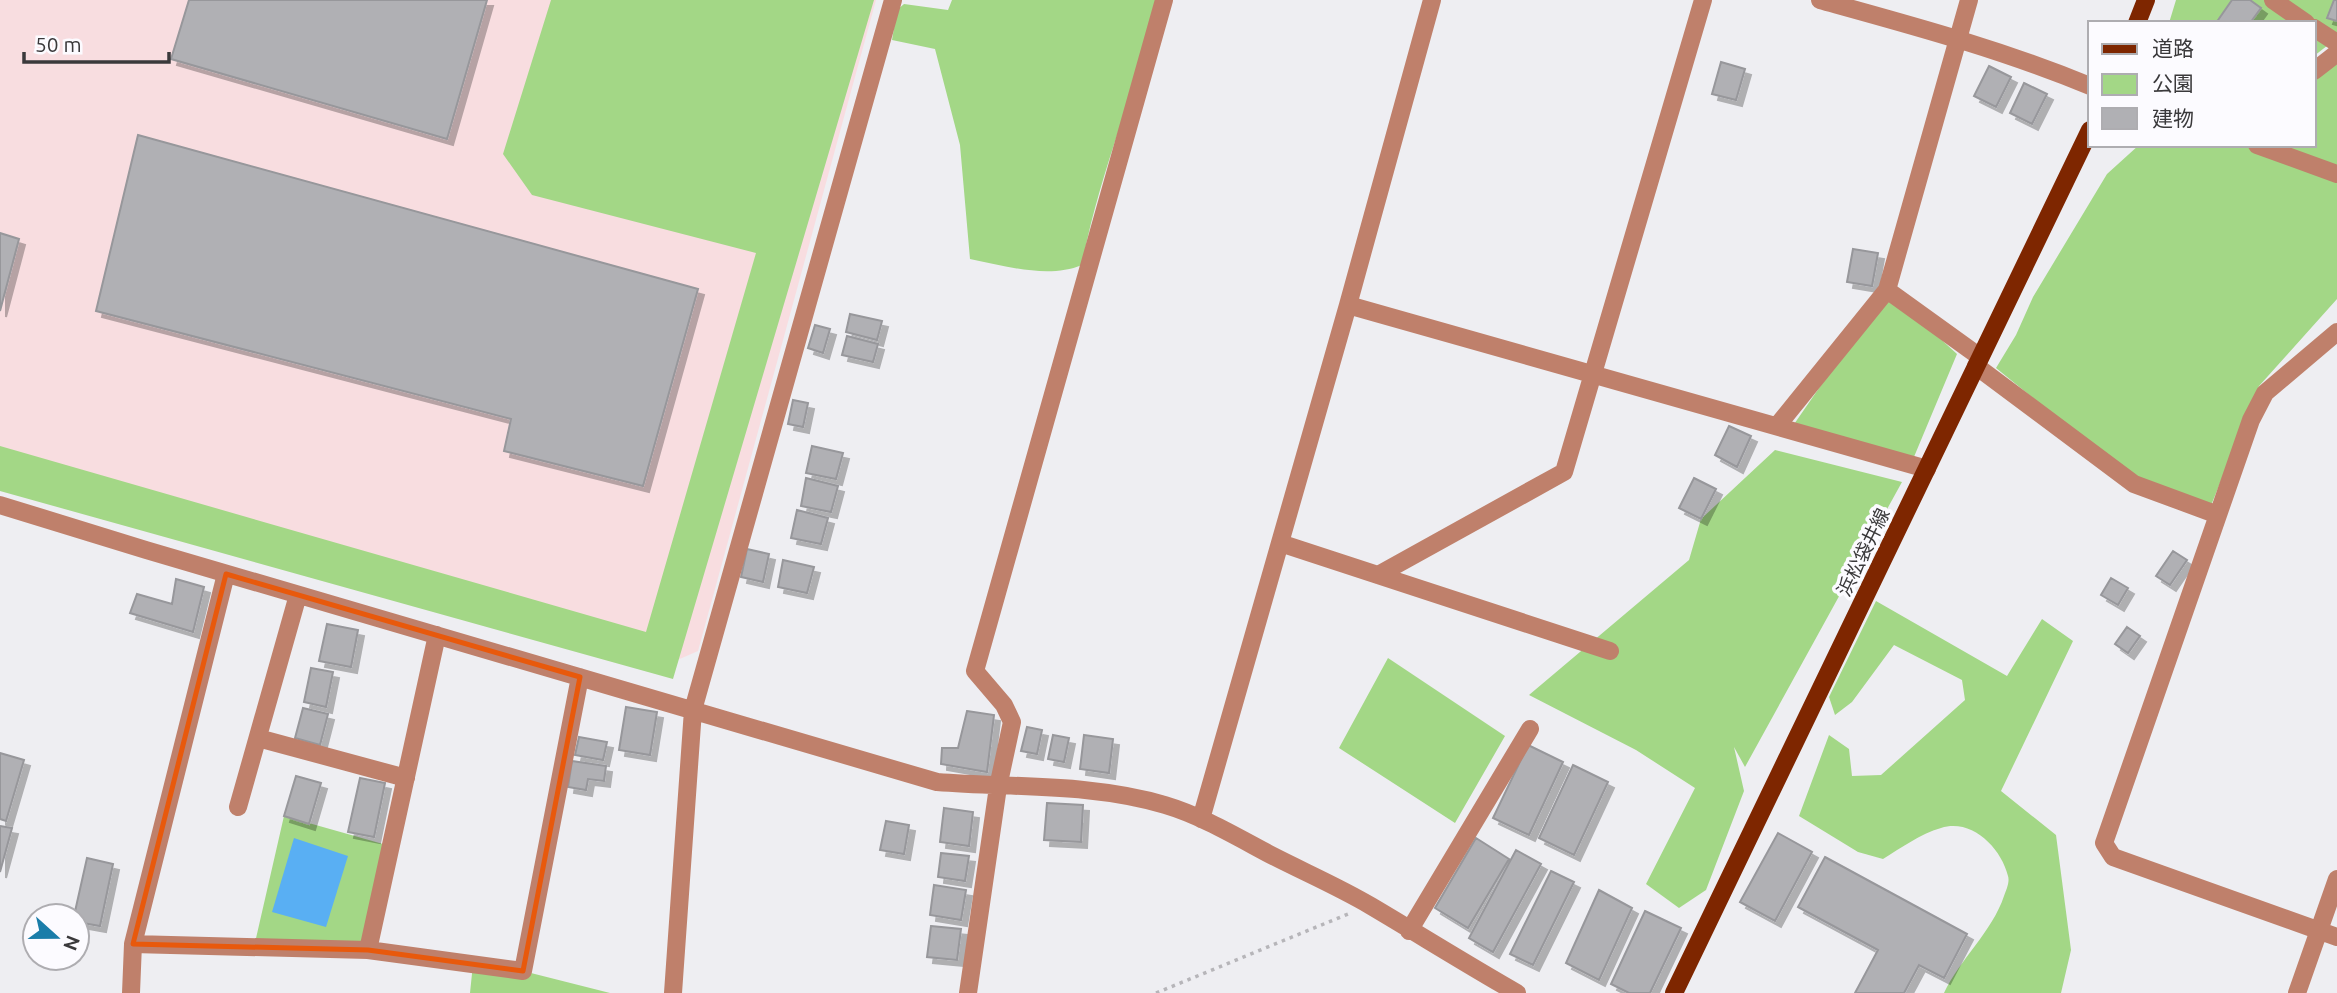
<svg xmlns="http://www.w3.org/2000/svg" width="2337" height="993" font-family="Ubuntu,'Noto Sans JP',sans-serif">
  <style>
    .industrial { fill: #f8dde0 }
    .green { fill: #a3d786 }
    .water { fill: #59aff3 }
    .building { fill: #b0b0b4; stroke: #97979b; stroke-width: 2; filter: url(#shadow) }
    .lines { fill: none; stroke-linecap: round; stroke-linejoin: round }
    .path { stroke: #b6b5b9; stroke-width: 3.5; stroke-dasharray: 3.5 5; stroke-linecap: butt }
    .minor { stroke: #bf806b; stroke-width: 18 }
    .major { stroke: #7e2600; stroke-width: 18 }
    .marked { fill: none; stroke: #e8590c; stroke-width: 5; stroke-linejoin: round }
    .labels { text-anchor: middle; stroke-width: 7; stroke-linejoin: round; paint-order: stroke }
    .street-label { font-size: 19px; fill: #3a393b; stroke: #fcfbff }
  </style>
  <defs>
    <filter id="shadow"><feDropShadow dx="6" dy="6" stdDeviation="0" flood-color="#0004"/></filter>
  </defs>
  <rect width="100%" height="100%" fill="#eeeef2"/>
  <path class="industrial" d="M0 0H876L698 651 657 669 0 475Z"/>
  <path class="green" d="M551 0H874L673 679 0 491V446L646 632 756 253 532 195 503 154Z
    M952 0H1162C1135 89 1099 174 1082 265 1048 279 1006 266 970 259L960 145 935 49 892 40 897 10 904 4 948 10Z
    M2176 0H2337V38L2314 56V23H2169Z
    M2337 58V299L2259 386 2210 508 2129 476 1996 368 2016 335 2033 297 2107 174 2139 145H2314V71Z
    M1887 290 1957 354 1911 464 1790 430Z
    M1775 450 1902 482 1745 767 1734 747 1744 791 1706 890 1679 908 1646 884 1695 788 1636 750 1529 695 1689 560 1701 519Z
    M1876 601 2007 676 2042 619 2073 641 2001 791 2056 835 2071 950 2061 993H1944C1960 959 1992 932 2004 896 2006 890 2010 882 2008 876 2001 847 1971 818 1941 828 1920 834 1901 848 1883 859L1858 852 1799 816 1829 735 1849 749 1852 776 1881 775 1965 700 1962 680 1894 645 1852 702 1835 715 1829 697Z
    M1388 658 1505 736 1455 823 1339 748Z
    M284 816 390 846 368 950 254 947Z
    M473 964 523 971 610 993H470Z"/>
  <path class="water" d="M294 838 348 856 326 927 272 912Z"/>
  <path class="building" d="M189 0H487L447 139 171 59Z
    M2232 0H2250L2261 8 2250 23H2216Z
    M2334 0H2337V21L2327 18Z
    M1721 62 1745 69 1736 100 1712 94Z
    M1989 66 2011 77 1996 107 1974 96Z
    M2024 83 2047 94 2032 124 2010 113Z
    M138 135 698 289 643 486 504 451 511 419 96 311Z
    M0 233 19 239 0 311Z
    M1853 249 1878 253 1872 286 1847 282Z
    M850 314 882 321 877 340 846 332Z
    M815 325 830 329 823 353 808 348Z
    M847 336 878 344 873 362 842 355Z
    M793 400 808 403 803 427 788 424Z
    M1729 426 1751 436 1737 467 1715 455Z
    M812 446 843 453 836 479 806 473Z
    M806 478 838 486 831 512 801 506Z
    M1694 478 1716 489 1701 519 1679 508Z
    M797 510 828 518 821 544 791 538Z
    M747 549 769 554 763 582 741 577Z
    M2173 551 2187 560 2170 585 2156 576Z
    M783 560 814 567 807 593 778 587Z
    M2111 578 2128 588 2118 605 2101 595Z
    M176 579 204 587 193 632 130 613 137 594 172 604Z
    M327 624 358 630 351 667 319 661Z
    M2127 627 2140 636 2128 653 2115 644Z
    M311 668 333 672 326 707 304 702Z
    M626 707 657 712 650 755 619 750Z
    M303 708 328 714 320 745 295 738Z
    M967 711 994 715 987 772 941 764 942 748H958Z
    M1027 727 1042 730 1037 754 1021 751Z
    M1053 735 1069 738 1064 762 1048 759Z
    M1084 735 1113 739 1109 773 1080 769Z
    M579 737 607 742 603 760 575 755Z
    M1528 745 1563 762 1529 835 1493 818Z
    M0 753 24 760 6 821 0 819Z
    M572 761 606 766 604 781 588 779 586 790 568 787Z
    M1573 765 1608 782 1574 855 1539 838Z
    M296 776 321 783 309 824 284 816Z
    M360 778 385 783 374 837 348 832Z
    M1047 803 1083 805 1081 842 1044 840Z
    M944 808 973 812 969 846 940 842Z
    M886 821 909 825 904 854 880 850Z
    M0 826 12 828 0 872Z
    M1778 833 1812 852 1775 921 1740 902Z
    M1476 838 1509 859 1468 928 1435 908Z
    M1516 850 1541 864 1493 952 1469 938Z
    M941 853 969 856 965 881 938 877Z
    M1825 857 1967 934 1944 978 1919 965 1904 993H1855L1878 950 1798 907Z
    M87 858 113 864 100 926 77 922V916H74Z
    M1551 871 1574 882 1533 965 1510 954Z
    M934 885 966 890 961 920 930 915Z
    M1599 890 1632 908 1599 980 1566 963Z
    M1645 911 1681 928 1650 993H1629L1611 984Z
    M931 926 961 929 957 960 927 957Z"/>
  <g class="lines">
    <path class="path" d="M1156 993 1348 914"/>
    <path class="minor" d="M1820 0C1914 26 2000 49 2090 86
      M2273 0 2306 23
      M2314 28 2337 43
      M2314 71 2337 53
      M2257 145 2337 174
      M1887 290 1980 357
      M1348 305 1927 469
      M2337 332 2265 393 2251 420 2104 843 2113 857 2337 937
      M1976 366 2134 484 2218 515
      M1777 426 1887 290 1969 0
      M0 505 146 550 937 782C1012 788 1092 783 1165 805 1202 816 1237 837 1271 855 1304 872 1339 887 1371 906 1420 935 1468 965 1517 993
      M1280 543 1610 651
      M1378 575 1564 472 1703 0
      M258 738 406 778
      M238 807 298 595
      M1201 819 1348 305 1432 0
      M1409 931 1530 729
      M133 944 368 950 437 635
      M368 950 523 971 580 677
      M131 993 133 944 226 574
      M673 993 693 710 893 0
      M968 993 998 787 1012 722 1004 705 975 671 1164 0
      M2297 993 2337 879"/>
    <path class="major" d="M2137 23 2146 0
      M1674 993 2090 130"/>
  </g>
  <path class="marked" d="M226 574 580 677 523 971 368 950 133 944Z"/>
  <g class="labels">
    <g class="street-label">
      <text transform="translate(1863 552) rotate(-64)" y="7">浜松袋井線</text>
    </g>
  </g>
  <rect x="2088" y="21" width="228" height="126" fill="#fcfbff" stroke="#aeadb1" stroke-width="2"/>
  <rect x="2102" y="44" width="35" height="10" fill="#7e2600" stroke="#aeadb1" stroke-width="2"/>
  <text x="2152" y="56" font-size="21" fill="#3a393b">道路</text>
  <rect x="2102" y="74" width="35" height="21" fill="#a3d786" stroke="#aeadb1" stroke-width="2"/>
  <text x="2152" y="91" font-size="21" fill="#3a393b">公園</text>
  <rect x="2102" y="108" width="35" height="21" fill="#b0b0b4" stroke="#aeadb1" stroke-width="2"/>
  <text x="2152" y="126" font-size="21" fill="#3a393b">建物</text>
  <g transform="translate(56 937) rotate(111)"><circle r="33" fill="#fcfbff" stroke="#aeadb1" stroke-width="2"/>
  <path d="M0-5L12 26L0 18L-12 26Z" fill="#1a7da9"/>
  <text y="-10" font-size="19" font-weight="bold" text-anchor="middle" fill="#3a393b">N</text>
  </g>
  <path d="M24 52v10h145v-10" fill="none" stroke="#3a393b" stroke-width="3.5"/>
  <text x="35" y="52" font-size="21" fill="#3a393b" stroke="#fcfbff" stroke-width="5" paint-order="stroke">50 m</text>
</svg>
